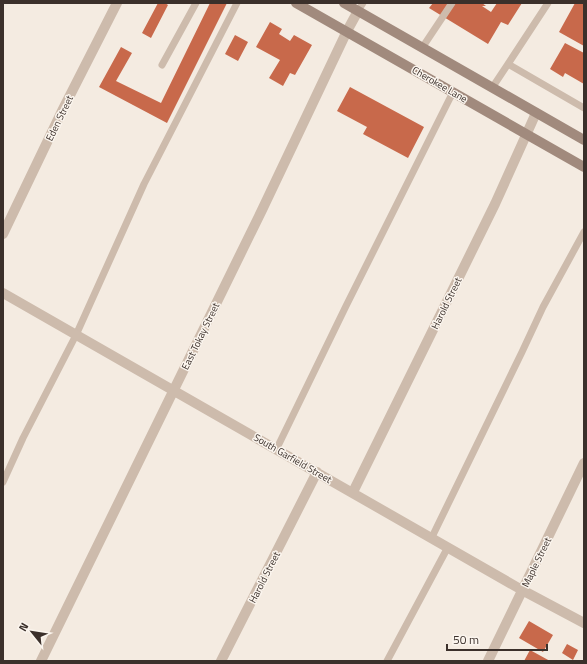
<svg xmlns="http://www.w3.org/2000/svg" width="587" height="664" font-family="'Titillium Web',sans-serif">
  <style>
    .building { fill: #c8694b }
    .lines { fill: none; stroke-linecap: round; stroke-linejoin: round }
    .service { stroke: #cdbbac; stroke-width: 7 }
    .minor { stroke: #cdbbac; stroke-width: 10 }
    .secondary { stroke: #a18a7d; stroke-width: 10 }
    .labels { text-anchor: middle; stroke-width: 3; stroke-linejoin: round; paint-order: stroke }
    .street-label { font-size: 10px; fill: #3b302b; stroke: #fbf5ee }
  </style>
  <rect width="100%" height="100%" fill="#f4ebe1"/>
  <path class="building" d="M158 3H165L168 5 151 38 142 33Z
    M210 3H227L167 123 99 87 121 47 132 53 116 81 161 103Z
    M433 3H482L486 6H482L491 12 497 3H522L508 25 501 22 488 44 429 8Z
    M575 3H584V46L559 32Z
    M270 22 282 29 279 34 290 41 294 35 312 45 295 75 290 73 283 86 269 78 280 60 256 47Z
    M235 35 248 42 238 61 225 54Z
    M565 43 584 53V84L565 73 563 77 550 69Z
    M350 87 424 127 408 158 363 134 367 127 337 111Z
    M529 621 553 635 543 652 519 638Z
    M567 644 578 650 573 660 562 653Z
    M530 650 550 661H524Z"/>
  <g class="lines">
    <path class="service" d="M358 11 363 3
      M422 48 452 3
      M508 64 548 3
      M162 65 196 3
      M492 88 508 64 584 108
      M277 448 346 306 453 92
      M3 482 23 438 76 335 144 184 237 3
      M432 537 522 352 543 307 584 232
      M387 661 448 547"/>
    <path class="minor" d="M3 234 63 109 117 3
      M3 293 522 590 584 623
      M353 492 495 204 536 113
      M41 661 262 210 347 31 358 11
      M221 661 317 472
      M488 661 584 463"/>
    <path class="secondary" d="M296 3 584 167
      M344 3 584 140"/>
  </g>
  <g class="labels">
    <g class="street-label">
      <text transform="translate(440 84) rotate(30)" y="4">Cherokee Lane</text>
      <text transform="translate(59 118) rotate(-64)" y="4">Eden Street</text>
      <text transform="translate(446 303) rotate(-64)" y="4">Harold Street</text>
      <text transform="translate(200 336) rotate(-64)" y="4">East Tokay Street</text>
      <text transform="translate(293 458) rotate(30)" y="4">South Garfield Street</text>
      <text transform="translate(536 562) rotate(-64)" y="4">Maple Street</text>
      <text transform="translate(264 577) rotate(-63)" y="4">Harold Street</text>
    </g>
  </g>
  <rect width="587" height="664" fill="none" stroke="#3b302b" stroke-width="8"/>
  <g transform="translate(32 632) rotate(300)" stroke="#fbf5ee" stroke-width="3" paint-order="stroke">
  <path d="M0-3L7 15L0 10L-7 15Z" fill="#3b302b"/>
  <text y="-6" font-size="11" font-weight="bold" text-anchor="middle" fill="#3b302b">N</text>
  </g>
  <path d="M447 644v6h100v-6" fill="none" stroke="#3b302b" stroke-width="2"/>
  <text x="453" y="644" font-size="12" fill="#3b302b" stroke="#fbf5ee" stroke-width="3" paint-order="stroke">50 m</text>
</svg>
